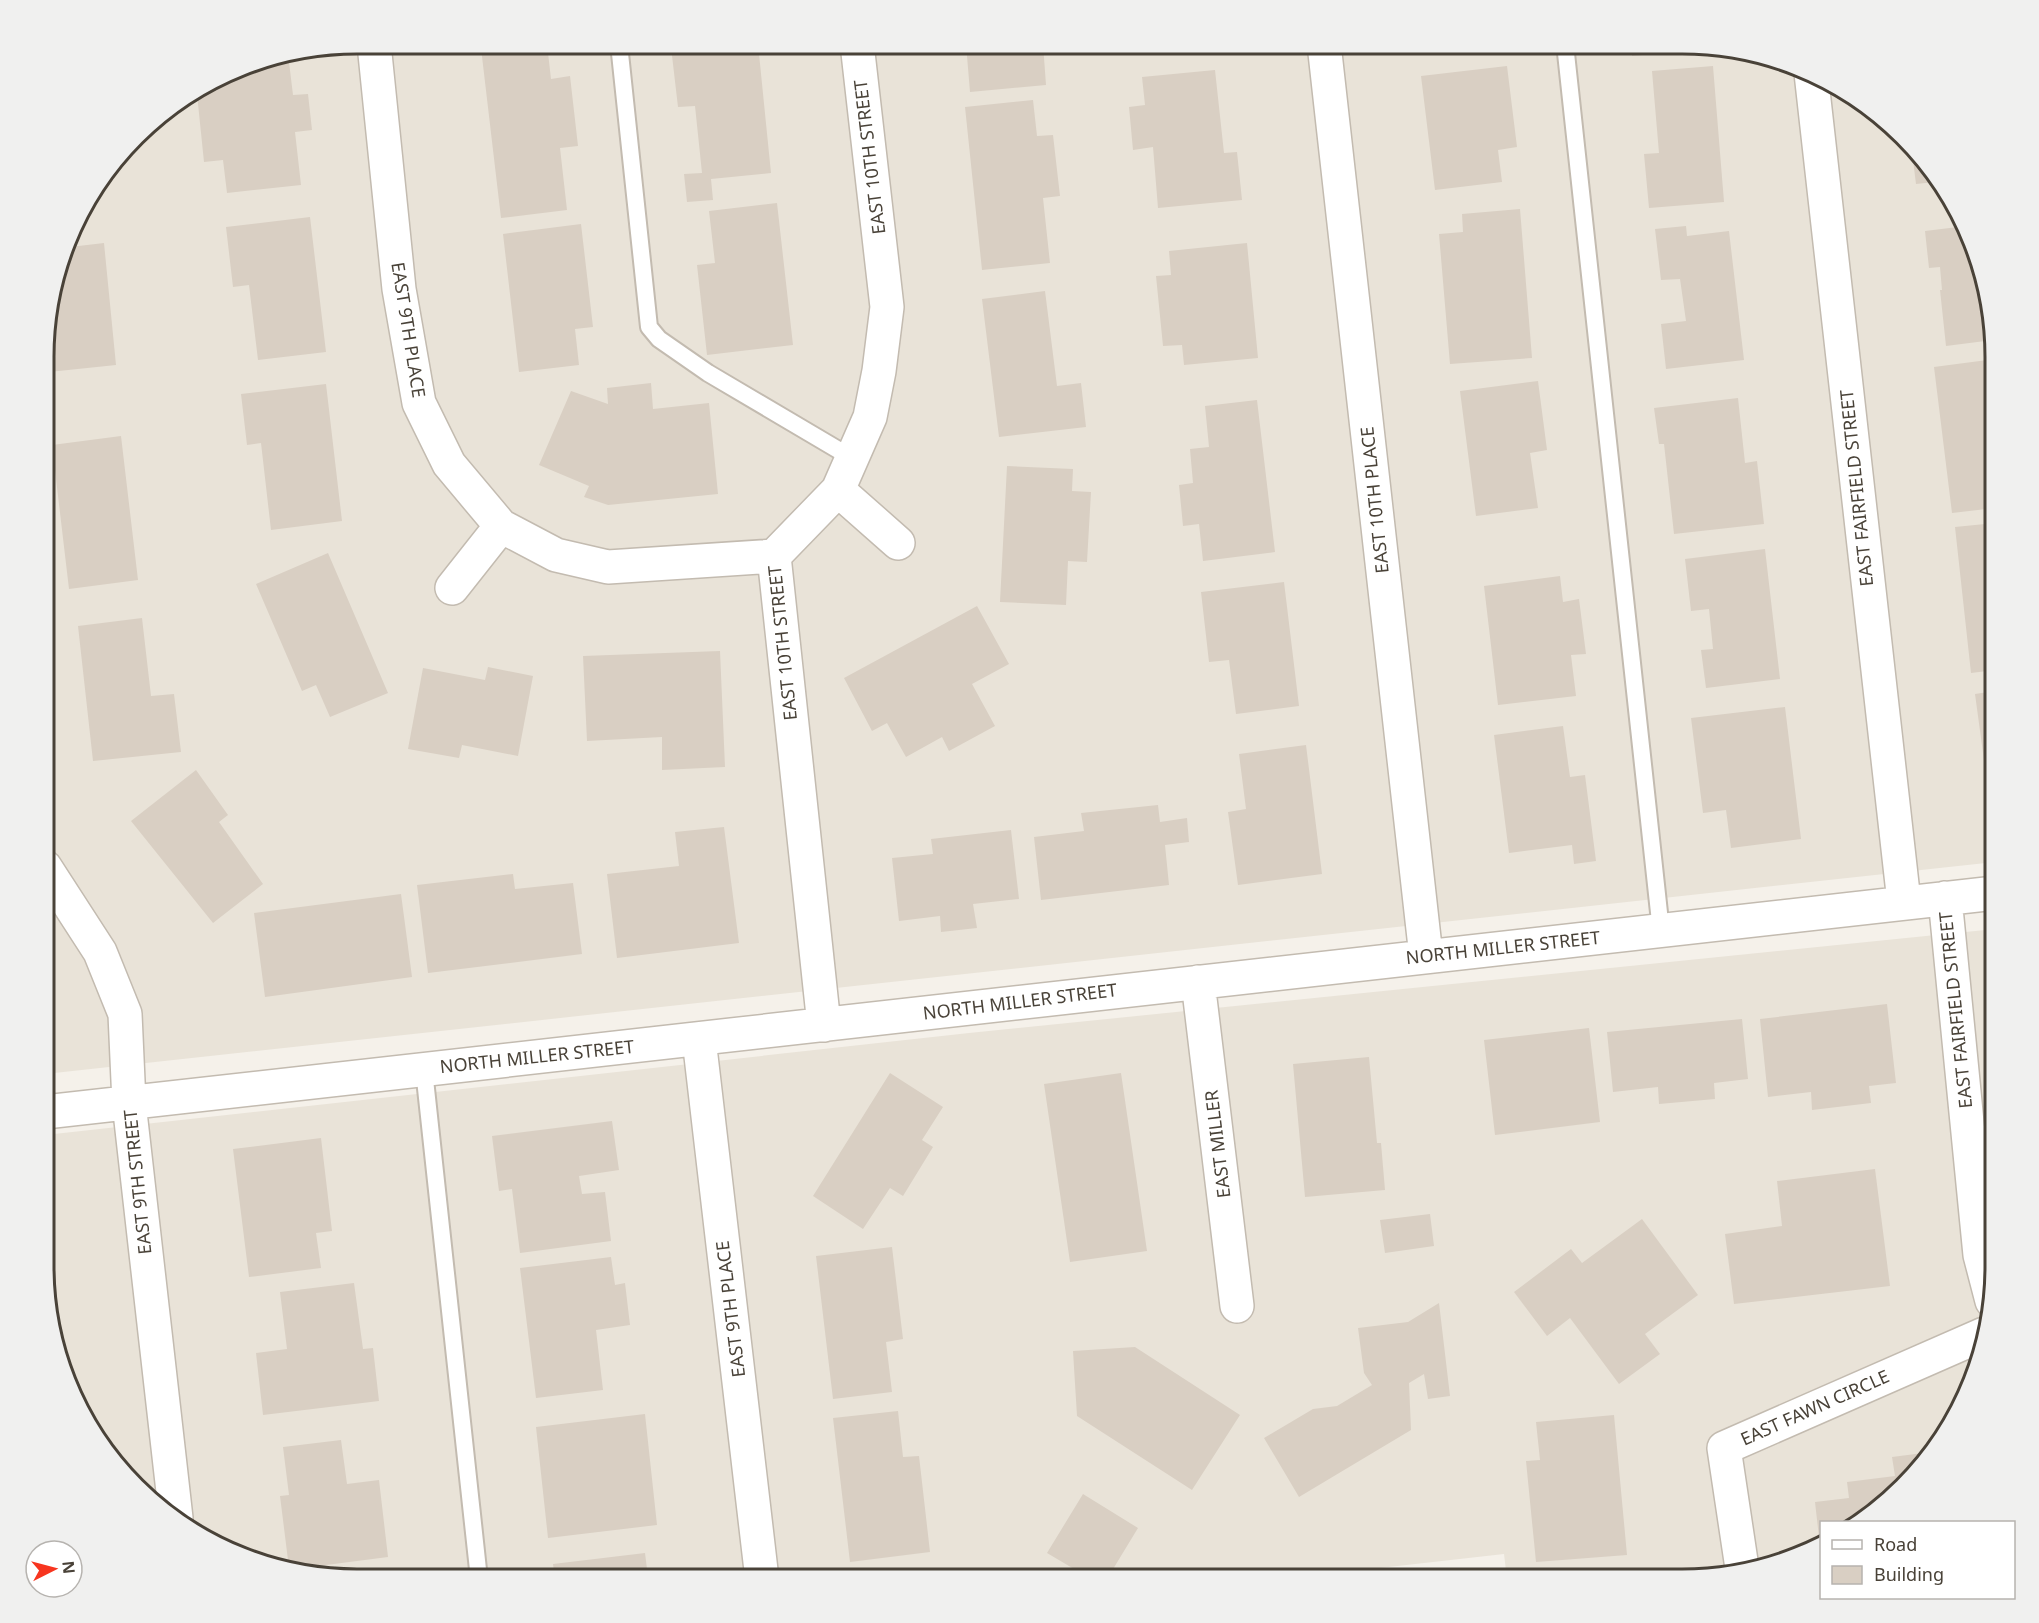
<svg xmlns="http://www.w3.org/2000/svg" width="2039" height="1623" font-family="'Noto Sans',sans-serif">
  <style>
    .residential { fill: #e9e3d8 }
    .building { fill: #d9cfc3 }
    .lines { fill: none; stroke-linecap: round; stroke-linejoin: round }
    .service-casing { stroke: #c3bbb0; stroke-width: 20 }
    .minor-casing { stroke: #c3bbb0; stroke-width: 36 }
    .service { stroke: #fff; stroke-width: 16 }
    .minor { stroke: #fff; stroke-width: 33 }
    .labels { text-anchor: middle; stroke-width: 5; stroke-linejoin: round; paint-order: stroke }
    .street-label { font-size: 18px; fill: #494238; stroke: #fff }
    .rim { fill: none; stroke: #494238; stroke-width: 3 }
  </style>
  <rect width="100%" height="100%" fill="#f5f1ea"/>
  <path class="residential" d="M357 44H1702L1802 68 1889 122 1963 219 1985 276 1995 357V862L45 1074 46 316 85 201 151 121 256 60Z
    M1995 929V1287L1971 1386 1917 1473 1861 1522H1822L1821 1545 1802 1555 1682 1579H1507L1504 1554 1282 1579H337L237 1556 150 1501 76 1405 44 1287 45 1135 969 1033Z"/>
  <path class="building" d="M513 44H547L551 79 570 76 578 146 560 148 567 210 501 218 481 48Z
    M703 44H758L771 173 711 179 713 200 687 202 684 174 702 173 695 106 678 107 671 47Z
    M966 44H1043L1046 85 970 92Z
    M1141 44H1221V47L1142 53Z
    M1631 44H1702L1707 45 1708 49 1632 56Z
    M289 62 293 95 308 94 312 130 295 132 301 185 227 193 223 160 204 162 197 94 244 67Z
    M1507 66 1517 147 1498 150 1502 182 1435 190 1421 76Z
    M1713 66 1724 202 1649 208 1644 154 1659 153 1652 71Z
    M1215 70 1224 153 1237 152 1242 200 1158 208 1153 147 1133 150 1129 107 1145 105 1142 77Z
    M1033 100 1037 136 1053 135 1060 196 1043 198 1050 263 982 270 965 107Z
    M1912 152 1935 182 1916 184Z
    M777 203 793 345 707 355 697 265 715 263 709 211Z
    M1520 209 1532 358 1450 364 1439 234 1463 232 1462 214Z
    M310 217 326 352 258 360 249 285 233 287 226 227Z
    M581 224 593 327 575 329 579 365 519 372 503 234Z
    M1686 226 1687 236 1729 231 1744 360 1666 369 1661 324 1686 321 1680 279 1661 280 1655 229Z
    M1966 226 1985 276 1993 340 1946 346 1940 290H1942L1940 267 1929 268 1925 231Z
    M104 243 116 365 49 372 46 316 70 247Z
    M1247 243 1258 358 1184 365 1182 345 1163 346 1156 276 1171 275 1169 251Z
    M1045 291 1057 386 1081 383 1086 427 999 437 982 299Z
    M1995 359V508L1952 513 1934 367Z
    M1538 381 1547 450 1530 453 1538 508 1476 516 1460 391Z
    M651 383 653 409 709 403 718 494 608 505 584 497 589 486 539 465 571 391 608 404 607 388Z
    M326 384 342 521 271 530 261 443 247 445 241 394Z
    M1738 398 1745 463 1757 461 1764 524 1674 534 1664 444H1659L1654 408Z
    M1257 400 1275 552 1203 561 1199 524 1183 526 1179 485 1193 483 1190 449 1209 447 1205 406Z
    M121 436 138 580 69 589 52 445Z
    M1007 466 1073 469 1072 491 1091 492 1087 562 1068 561 1066 605 1000 602Z
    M1995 523V670L1971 673 1955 527Z
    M1765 549 1780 679 1706 688 1701 650 1713 649 1709 609 1691 611 1685 559Z
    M328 553 388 693 330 717 316 685 302 691 256 584Z
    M1560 576 1563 602 1579 599 1586 654 1571 655 1576 696 1498 705 1484 586Z
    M1284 582 1299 706 1236 714 1229 660 1209 662 1201 592Z
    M977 606 1009 664 972 684 995 726 949 751 942 737 906 757 887 723 872 731 844 678Z
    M142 618 151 696 174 694 181 752 93 761 78 626Z
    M720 651 725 767 662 770V737L587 741 583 656Z
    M488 667 533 676 518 756 462 745 459 758 408 749 423 668 485 680Z
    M1995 691V819H1992L1975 694Z
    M1785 707 1801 839 1731 848 1726 810 1703 813 1691 718Z
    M1563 726 1570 777 1585 775 1596 861 1574 864 1572 845 1509 853 1494 735Z
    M1306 745 1322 874 1238 885 1228 812 1246 809 1239 754Z
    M196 770 228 815 219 822 263 884 213 923 131 821Z
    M1158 805 1160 822 1187 818 1189 842 1165 845 1169 885 1041 900 1034 837 1084 831 1081 813Z
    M724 827 739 943 617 958 607 874 679 866 675 832Z
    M1011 830 1019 899 973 904 977 928 941 932 940 916 899 921 892 858 933 854 931 839Z
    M513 874 515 889 573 883 582 954 428 973 417 885Z
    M401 894 412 977 265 997 254 913Z
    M1887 1004 1896 1083 1869 1086 1871 1103 1812 1110 1811 1092 1768 1097 1760 1019Z
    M1742 1019 1748 1079 1714 1083 1715 1099 1659 1104 1658 1087 1613 1092 1607 1032Z
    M1589 1028 1600 1122 1495 1135 1484 1040Z
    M1369 1057 1377 1143H1381L1385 1190 1305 1197 1293 1064Z
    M890 1073 943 1107 922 1140 933 1147 903 1196 890 1188 863 1229 813 1196Z
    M1121 1073 1147 1251 1070 1262 1044 1084Z
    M612 1121 619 1170 579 1176 582 1194 605 1192 611 1241 520 1253 512 1189 499 1191 492 1136Z
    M321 1138 332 1231 316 1233 321 1268 249 1277 233 1149Z
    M1875 1169 1890 1286 1734 1304 1725 1234 1782 1226 1777 1181Z
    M48 1212 57 1309 50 1310 44 1287V1213Z
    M1430 1214 1434 1246 1385 1253 1380 1220Z
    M1642 1219 1698 1295 1645 1334 1660 1354 1619 1384 1570 1318 1547 1336 1514 1292 1571 1249 1582 1263Z
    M892 1247 903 1339 886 1342 892 1392 833 1399 816 1256Z
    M611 1257 615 1285 625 1283 630 1325 596 1330 603 1390 536 1398 520 1268Z
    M354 1283 363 1349 373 1348 379 1401 263 1415 256 1353 287 1349 280 1292Z
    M1439 1303 1450 1396 1428 1399 1424 1374 1409 1383 1411 1430 1299 1497 1264 1438 1313 1409 1337 1406 1372 1385 1364 1373 1358 1328 1408 1322Z
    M1135 1347 1240 1415 1192 1490 1077 1416 1073 1351Z
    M898 1411 903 1457 919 1456 930 1552 850 1562 833 1418Z
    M645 1414 657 1525 548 1538 536 1427Z
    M1614 1415 1627 1555 1536 1562 1526 1461 1540 1460 1536 1422Z
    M341 1440 347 1484 379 1480 388 1557 295 1569 289 1568 280 1496 289 1495 283 1447Z
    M1931 1452 1917 1473 1861 1522H1822L1820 1546 1815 1502 1849 1498 1847 1482 1895 1476 1892 1457Z
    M1083 1494 1138 1528 1107 1579H1091L1047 1553Z
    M645 1553 648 1577 661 1576V1579H555L553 1564Z
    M1665 1574V1579H1596V1578Z
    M942 1575V1579H909V1577Z"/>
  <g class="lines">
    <defs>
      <path id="service" d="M619 44 649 327 659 339 708 373 852 458
        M1565 44 1661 931
        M424 1070 479 1579"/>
      <path id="minor" d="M374 44 399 289 419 403 449 464 501 526 556 555 608 567 774 556
        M1324 44 1426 956
        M1811 73 1904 902
        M838 490 898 543
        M452 588 501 526
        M45 867 100 952 125 1014 129 1103 176 1518
        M1945 898 1980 1255 1992 1301
        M1198 982 1237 1306
        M824 1025 774 556 838 490 870 417 879 371 887 307 857 44
        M699 1039 762 1579
        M45 1112 1995 893
        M1742 1568 1724 1448 1984 1334"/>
    </defs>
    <use href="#service" class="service-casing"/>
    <use href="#minor" class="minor-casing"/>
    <use href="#service" class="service"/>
    <use href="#minor" class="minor"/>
  </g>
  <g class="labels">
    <g class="street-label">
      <text transform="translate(870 157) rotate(-97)" y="6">EAST 10TH STREET</text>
      <text transform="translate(408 330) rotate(81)" y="6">EAST 9TH PLACE</text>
      <text transform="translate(1857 488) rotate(-96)" y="6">EAST FAIRFIELD STREET</text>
      <text transform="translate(1375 500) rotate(-96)" y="6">EAST 10TH PLACE</text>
      <text transform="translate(783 643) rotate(-96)" y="6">EAST 10TH STREET</text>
      <text transform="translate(1503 948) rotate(-6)" y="6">NORTH MILLER STREET</text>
      <text transform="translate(1020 1002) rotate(-7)" y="6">NORTH MILLER STREET</text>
      <text transform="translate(1956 1010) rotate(-96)" y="6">EAST FAIRFIELD STREET</text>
      <text transform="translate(537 1057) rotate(-6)" y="6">NORTH MILLER STREET</text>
      <text transform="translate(1218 1144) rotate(-97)" y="6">EAST MILLER</text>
      <text transform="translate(138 1182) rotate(-96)" y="6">EAST 9TH STREET</text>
      <text transform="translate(731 1309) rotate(-97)" y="6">EAST 9TH PLACE</text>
      <text transform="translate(1815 1408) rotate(-24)" y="6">EAST FAWN CIRCLE</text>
    </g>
  </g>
  <path d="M0 0H2039V1623H0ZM357 54H1682A303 303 0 0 1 1985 357V1266A303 303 0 0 1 1682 1569H357A303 303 0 0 1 54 1266V357A303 303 0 0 1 357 54Z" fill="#f0f0ef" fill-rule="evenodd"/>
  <path class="rim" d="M357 54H1682A303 303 0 0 1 1985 357V1266A303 303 0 0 1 1682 1569H357A303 303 0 0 1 54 1266V357A303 303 0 0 1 357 54Z"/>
  <rect x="1820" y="1521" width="195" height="78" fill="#ffffff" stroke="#b6b3af" stroke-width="1.5"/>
  <rect x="1832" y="1540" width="30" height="9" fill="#ffffff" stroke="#b6b3af" stroke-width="1.5"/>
  <text x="1874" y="1551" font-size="18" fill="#494238">Road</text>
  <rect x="1832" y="1566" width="30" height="18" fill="#d9cfc3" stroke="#b6b3af" stroke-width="1.5"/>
  <text x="1874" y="1581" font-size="18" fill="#494238">Building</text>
  <g transform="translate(54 1569) rotate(84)"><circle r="28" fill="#ffffff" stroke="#b6b3af" stroke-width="1.5"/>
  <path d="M0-4.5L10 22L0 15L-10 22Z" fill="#f7351f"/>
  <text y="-9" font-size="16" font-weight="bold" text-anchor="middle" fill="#494238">N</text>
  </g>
</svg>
